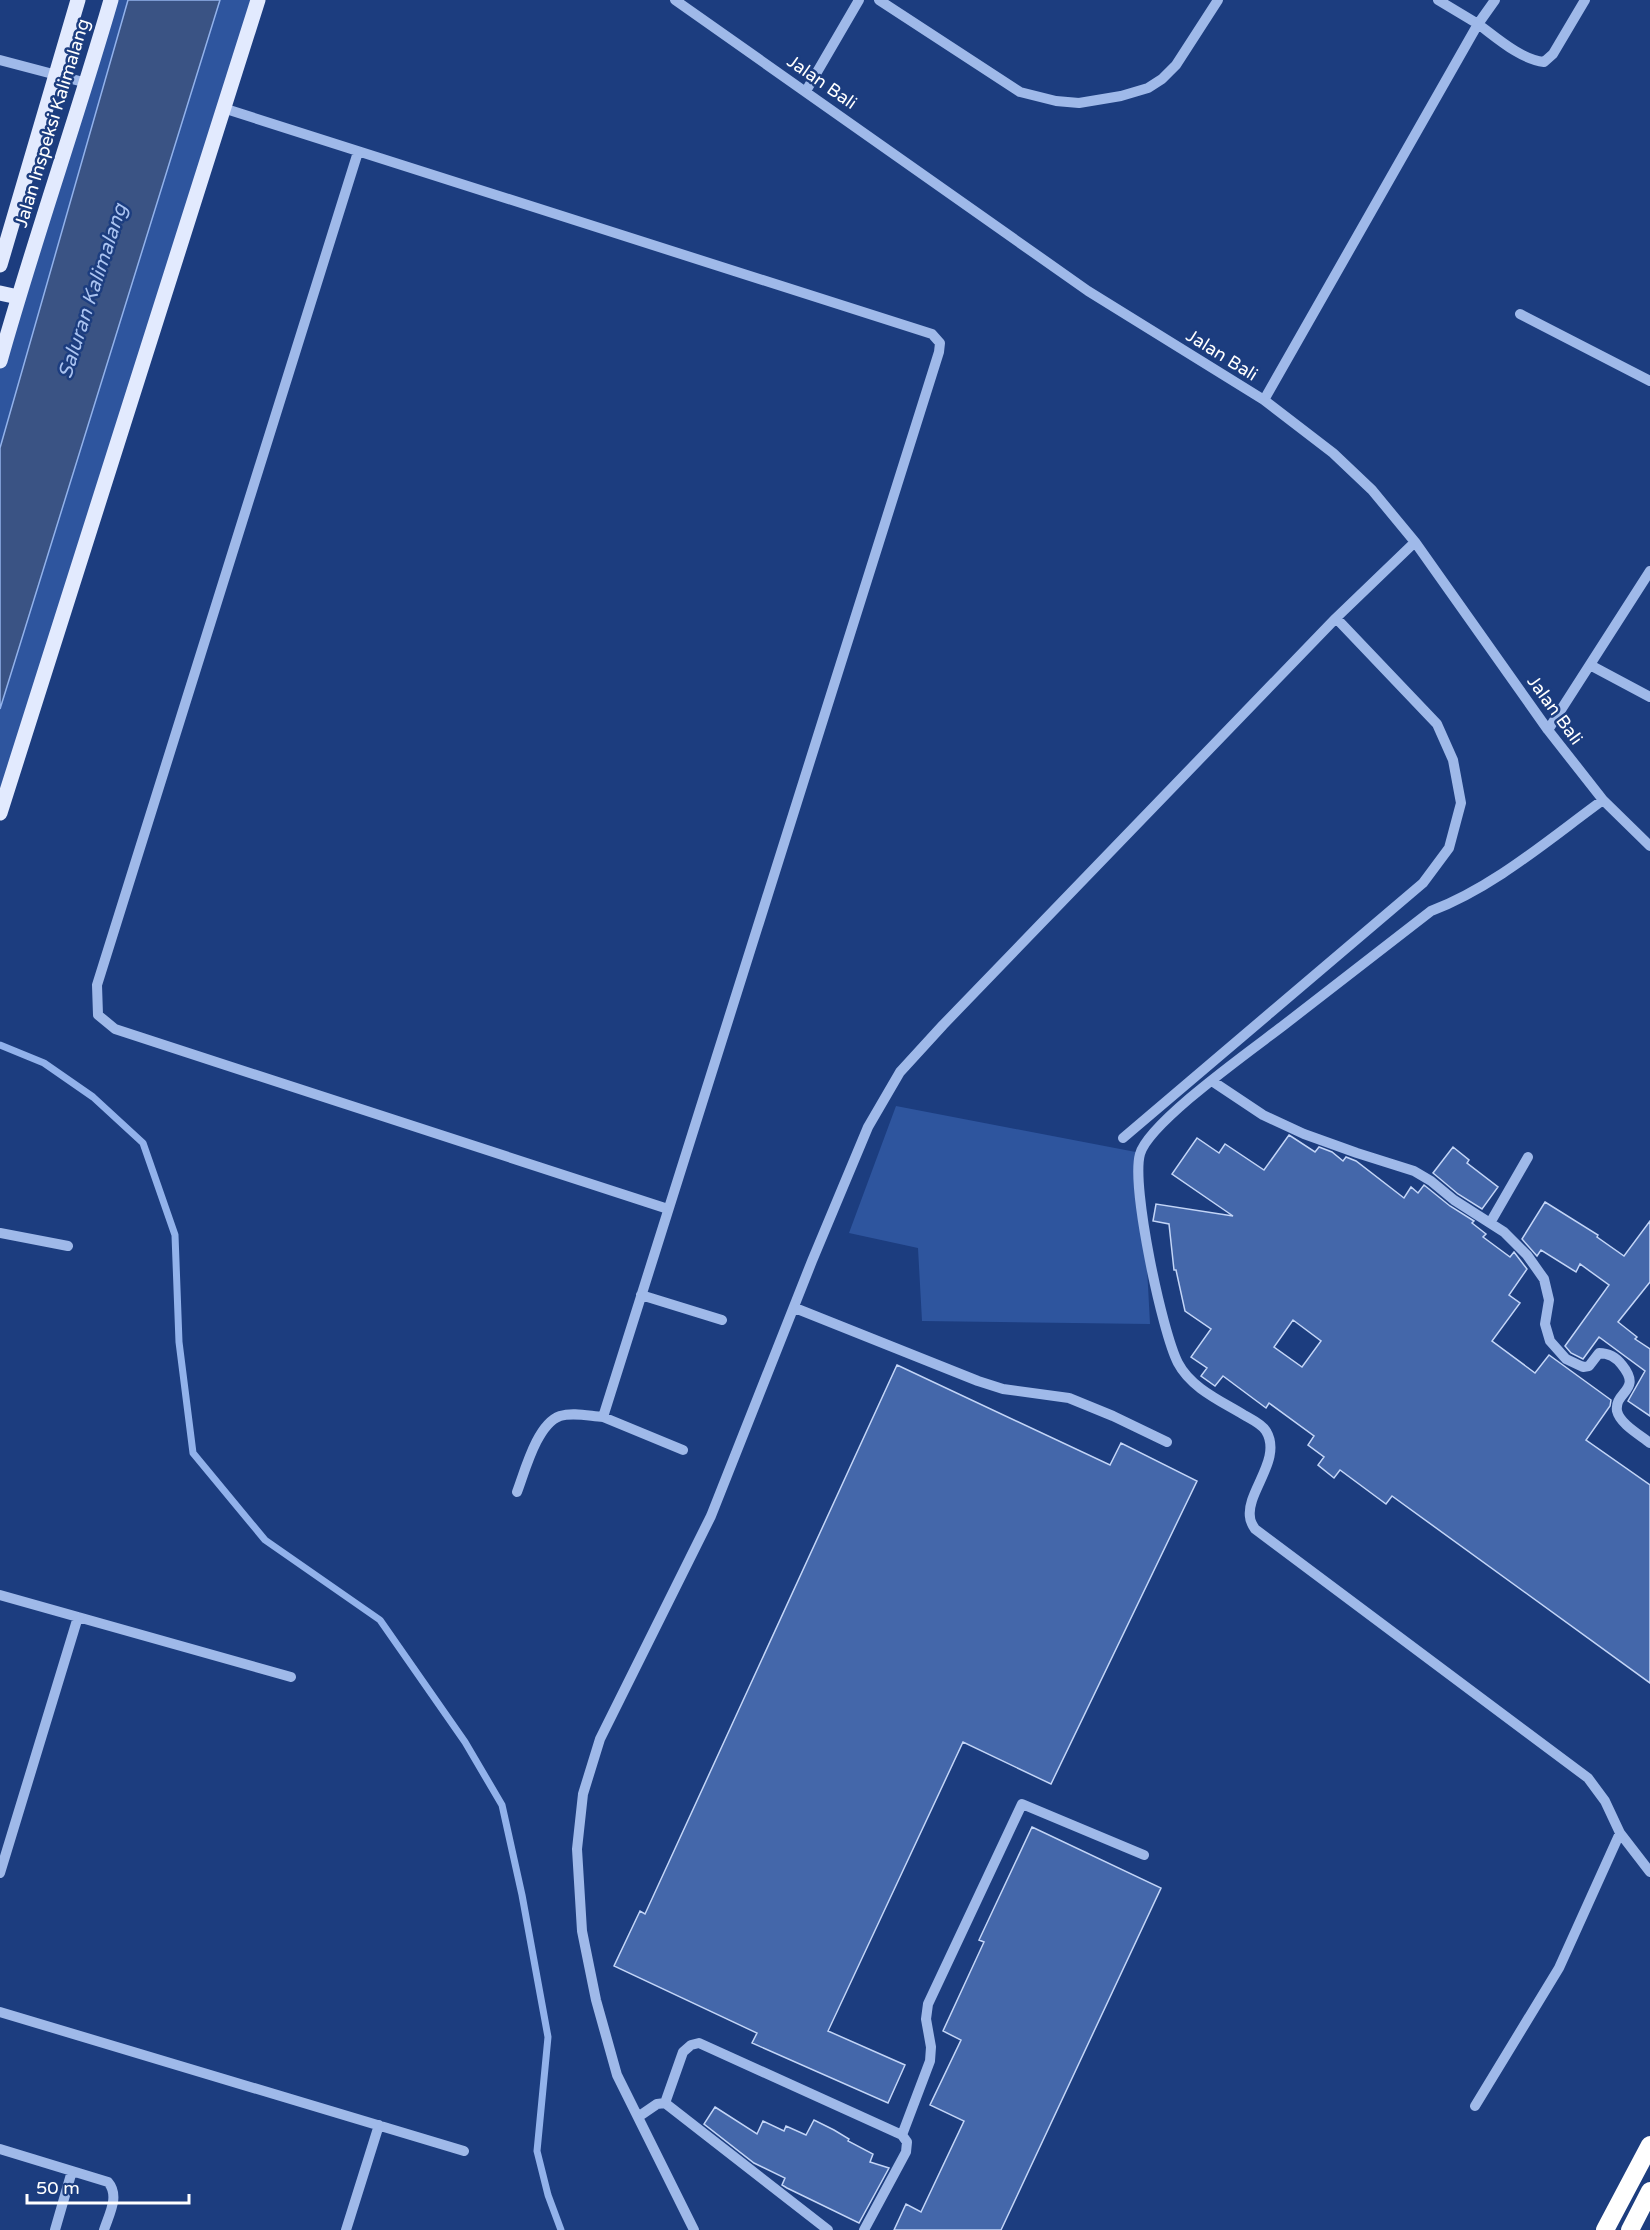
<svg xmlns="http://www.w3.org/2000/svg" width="1650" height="2230" font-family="'Varela Round',sans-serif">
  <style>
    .green { fill: #2e559e }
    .water { fill: #3a5384; stroke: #92b2eb; stroke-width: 1.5 }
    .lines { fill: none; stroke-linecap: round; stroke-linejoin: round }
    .stream { stroke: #92b2eb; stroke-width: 7 }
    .building { fill: #4467aa; stroke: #c3d5f7; stroke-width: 1.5; fill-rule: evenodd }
    .minor { stroke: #9fb9e9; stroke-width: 10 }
    .major { stroke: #e2eafe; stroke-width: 15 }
    .highway { stroke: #fff; stroke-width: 18 }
    .labels { text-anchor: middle; stroke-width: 5; stroke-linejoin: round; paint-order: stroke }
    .street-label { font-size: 18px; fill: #fff; stroke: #1c3d7f }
    .water-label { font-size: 20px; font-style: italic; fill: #aac3f1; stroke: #1c3d7f }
  </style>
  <rect width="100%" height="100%" fill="#1c3d7f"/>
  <path class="green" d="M111 0H128L0 448V361Z
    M220 0H258L0 813V709Z
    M896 1106 1141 1153 1150 1324 922 1321 918 1248 849 1233Z"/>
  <path class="water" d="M128 0H220L0 709V448Z"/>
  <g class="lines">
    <path class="stream" d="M0 1045 44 1063 93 1097 143 1143 175 1235 179 1342 193 1453 265 1540 380 1620 465 1742 502 1805 522 1895 548 2037 537 2151 548 2195 561 2230"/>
  </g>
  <path class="building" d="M1289 1135 1315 1152 1319 1147 1332 1152 1343 1161 1346 1157 1356 1161 1404 1198 1411 1187 1418 1193 1424 1185 1450 1206 1474 1221 1472 1223 1486 1234 1483 1237 1510 1257 1514 1252 1527 1269 1509 1295 1520 1303 1492 1341 1535 1373 1549 1355 1611 1400 1610 1406 1586 1440 1650 1485V1683L1392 1496 1386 1504 1340 1470 1334 1478 1318 1465 1324 1457 1308 1445 1314 1436 1269 1403 1266 1408 1223 1376 1215 1386 1201 1376 1207 1368 1191 1357 1211 1329 1185 1311 1176 1270H1174L1169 1224 1153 1221 1156 1204 1233 1216 1172 1174 1197 1138 1219 1153 1225 1144 1264 1170ZM1293 1320 1321 1341 1302 1367 1274 1347Z
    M1453 1147 1469 1160 1467 1163 1498 1187 1482 1209 1458 1194 1433 1173Z
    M1545 1202 1598 1235 1597 1237 1624 1256 1650 1221V1282L1618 1322 1637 1337 1635 1339 1650 1349V1416L1628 1401 1645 1371 1599 1337 1583 1359 1571 1353 1565 1346 1609 1285 1580 1264 1576 1272 1541 1250 1537 1256 1522 1239Z
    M897 1365 1110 1465 1121 1443 1197 1481 1051 1784 963 1742 828 2031 905 2065 888 2103 752 2043 757 2033 614 1966 640 1911 645 1914Z
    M1032 1827 1161 1888 1001 2230H894L906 2204 921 2212 964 2121 930 2105 961 2040 943 2031 984 1942 979 1940Z
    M715 2107 757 2134 763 2121 784 2131 786 2126 806 2135 814 2120 834 2130 849 2139 848 2141 873 2154 870 2162 889 2168 859 2223 787 2188 782 2185 785 2178 754 2163 704 2124Z"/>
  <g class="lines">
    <path class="minor" d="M675 0 1088 291 1264 400 1333 453 1372 490 1415 542 1548 730 1603 800 1650 846
      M879 0 1020 92 1056 101 1079 103 1121 96 1148 88 1162 79 1176 65 1218 0
      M1438 0 1478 24 1495 0
      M0 60 87 83
      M806 91 859 0
      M223 108 932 334 940 343 939 352 603 1417C589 1416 573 1412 560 1416 537 1424 525 1471 517 1492
      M358 152 97 985 98 1015 115 1029 668 1209
      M1520 314 1650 381
      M1264 400 1478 24C1497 38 1520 59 1544 62L1553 54 1585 0
      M1590 665 1650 697
      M1548 730 1650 571
      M1212 1081 1263 1115 1304 1134 1357 1153 1414 1171 1431 1181 1454 1200 1504 1232 1527 1255 1544 1279 1549 1300 1545 1324 1550 1341 1566 1359 1583 1367 1589 1366 1599 1353C1609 1353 1616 1357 1622 1365 1643 1391 1614 1391 1617 1411 1620 1424 1640 1435 1650 1443
      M1123 1138 1423 883 1449 848 1461 803 1453 760 1437 724 1336 618 1415 542
      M1490 1223 1528 1157
      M0 1233 68 1246
      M641 1295 722 1320
      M795 1308 978 1381 1003 1389 1069 1398 1113 1416 1167 1442
      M603 1417 683 1450
      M0 1595 291 1677
      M1620 1833 1650 1872
      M0 1873 78 1617
      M0 2012 464 2151
      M665 2103 828 2230
      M1475 2106 1559 1968 1620 1833 1605 1801 1588 1778 1255 1529C1253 1526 1250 1521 1250 1517 1246 1492 1283 1459 1266 1431 1262 1424 1251 1419 1244 1415 1221 1401 1191 1388 1178 1363 1162 1332 1131 1186 1140 1154 1149 1122 1253 1049 1284 1025 1333 987 1382 949 1431 911 1494 887 1548 840 1603 800
      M638 2117 657 2104 665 2103 683 2052 691 2045 699 2043 902 2135 907 2142 906 2152 864 2230
      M902 2135 930 2061 931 2047 926 2019 928 2004 1022 1804 1144 1855
      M0 2149 108 2182C120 2196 109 2214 104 2230
      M55 2230 72 2171
      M346 2230 379 2125
      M694 2230 617 2075 596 2000 582 1931 577 1849 583 1794 600 1739 711 1516 812 1261 868 1127 900 1072 943 1025 1336 618"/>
    <path class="major" d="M0 265 78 0
      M0 293 18 297
      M0 361C34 240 76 121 111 0
      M0 813 258 0"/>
    <path class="highway" d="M1605 2230 1650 2145
      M1630 2230 1650 2191"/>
  </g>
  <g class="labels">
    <g class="street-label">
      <text transform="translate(822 82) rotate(35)" y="6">Jalan Bali</text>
      <text transform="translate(52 123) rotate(-73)" y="6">Jalan Inspeksi Kalimalang</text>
      <text transform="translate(1222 355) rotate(32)" y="6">Jalan Bali</text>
      <text transform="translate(1555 710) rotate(54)" y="6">Jalan Bali</text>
    </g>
    <g class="water-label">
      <text transform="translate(92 291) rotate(-72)" y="7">Saluran Kalimalang</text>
    </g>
  </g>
  <path d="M27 2194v9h162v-9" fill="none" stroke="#ffffff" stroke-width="3"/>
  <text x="36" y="2194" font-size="18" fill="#ffffff" stroke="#1c3d7f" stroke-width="4.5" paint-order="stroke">50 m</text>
</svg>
